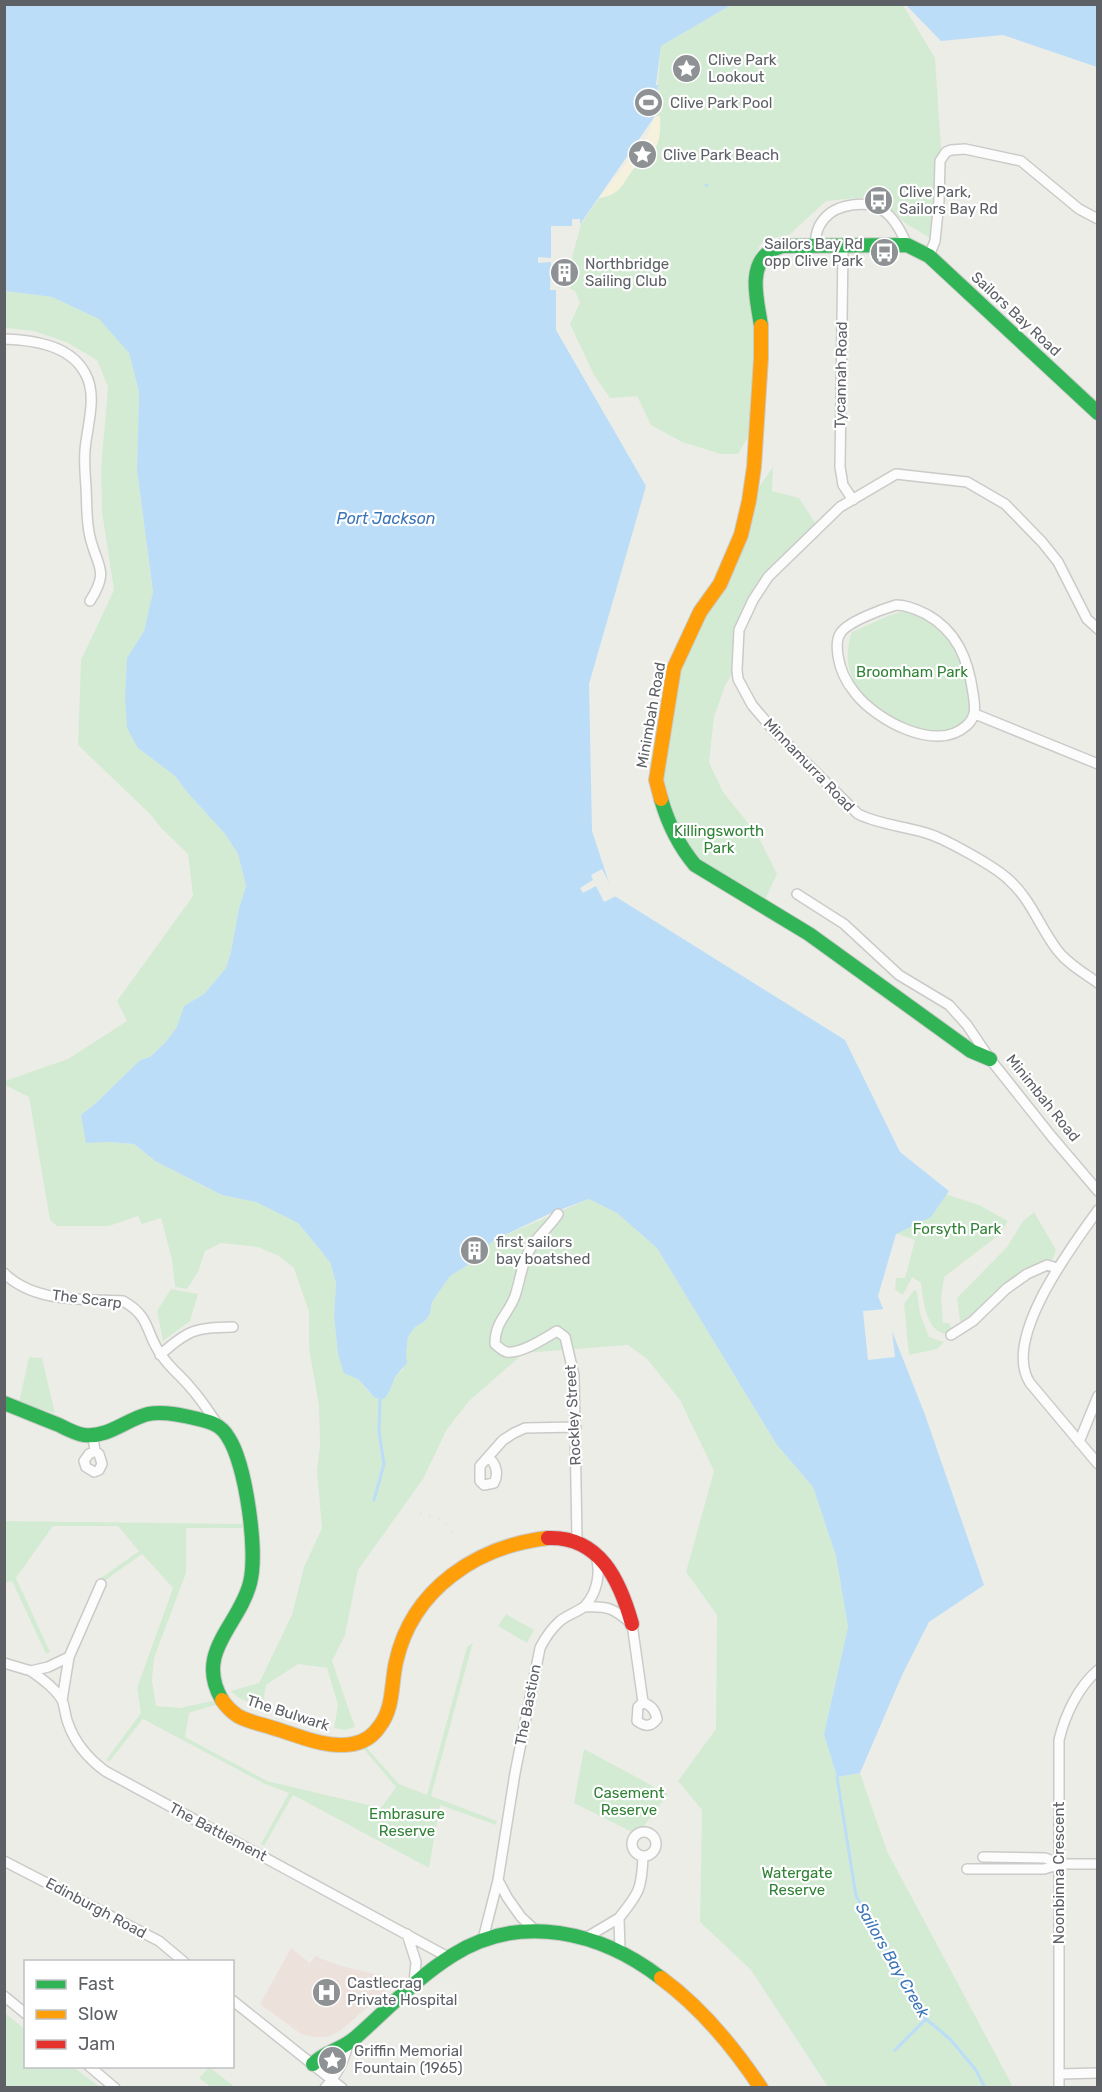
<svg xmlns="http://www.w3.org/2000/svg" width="1102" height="2092" font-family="Rubik,sans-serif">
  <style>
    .medical { fill: #ede1dc }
    .green { fill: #d4ebd3 }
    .sand { fill: #f5f1dd }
    .water { fill: #bbddf8 }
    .pier { fill: #edede8 }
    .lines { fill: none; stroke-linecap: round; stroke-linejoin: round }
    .stream { stroke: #bbddf8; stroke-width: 3 }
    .street-casing { stroke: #cacac8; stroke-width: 12 }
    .fast-casing { stroke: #cacbca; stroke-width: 16 }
    .slow-casing { stroke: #cacbca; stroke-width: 16 }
    .jam-casing { stroke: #cacbca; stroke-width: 16 }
    .street { stroke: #fcfcfc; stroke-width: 9 }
    .fast { stroke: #30b455; stroke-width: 14 }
    .slow { stroke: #ff9f0a; stroke-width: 14 }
    .jam { stroke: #e5322d; stroke-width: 14 }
    .rail { stroke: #e4e4e3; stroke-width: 3; stroke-dasharray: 1.5 8; stroke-linecap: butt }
    .labels { text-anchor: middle; stroke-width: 4.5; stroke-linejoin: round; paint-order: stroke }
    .poi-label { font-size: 15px; fill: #5d6166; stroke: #fff; text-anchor: start }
    .street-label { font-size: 15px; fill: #5d6166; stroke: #fff }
    .park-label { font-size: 15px; fill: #308236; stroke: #fff }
    .water-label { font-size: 16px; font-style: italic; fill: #3c75b8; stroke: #fff }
  </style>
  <rect width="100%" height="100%" fill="#edede8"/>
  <path class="medical" d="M291 1948 310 1963 315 1956 338 1965 399 1980 340 2031 327 2037H314L301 2034 260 2004Z"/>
  <path class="green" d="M731 5H903L935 58 941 148 939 201 935 241 905 223 878 196 826 201 789 235 768 239 760 245 748 273 757 353 748 437 738 454H721L682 442 651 425 637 396 610 398 594 375 570 324 580 303 575 291 570 289 571 261 581 224 599 198C623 194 621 182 635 167 641 161 649 157 654 151L659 116H655L661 46Z
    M5 291 52 297 100 319 129 353 139 392 137 470 153 593 144 631 127 658 138 748 175 776 187 792 225 834 238 854 246 886 239 908 231 952 226 968 204 994 185 1006 177 1027 164 1044 150 1057 140 1060 97 1102 81 1115 109 1142 134 1144 155 1161 222 1195 256 1202 298 1223 330 1262 336 1283 334 1316 338 1354 367 1390 376 1398H384L389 1392 395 1377 403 1369 408 1337 415 1327 424 1322 430 1314 432 1302 450 1276 465 1267 494 1240 589 1199 617 1213 657 1248 777 1445 813 1487 836 1556 848 1627 824 1734 837 1777 860 1773 887 1851 1011 2083 1012 2087H828L751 1970 700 1922 702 1810 678 1781 716 1729 717 1615 686 1572 714 1471 680 1400 647 1359 628 1345 524 1353 470 1400 447 1429 423 1479 358 1570 345 1635 332 1661 355 1727 345 1730 334 1728 338 1705 327 1668 298 1664 266 1685 262 1708 239 1698 231 1691 259 1683 292 1615 304 1567 322 1528 317 1471 320 1445 319 1406 309 1348V1312L294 1268 279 1256 258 1247 221 1243 205 1251 198 1272 187 1289 175 1287 172 1260 161 1218 142 1224 138 1216 109 1226H57L50 1220 29 1097 5 1085V1081L68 1059 127 1021 117 1001 193 896 188 854 162 829 151 815 78 745 81 660 114 590 102 512 101 468 108 387 97 360 66 342 34 331 5 328Z
    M773 467 772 491 799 498 818 527 761 588 744 617 736 666 725 686 714 717 709 762 723 792 757 834 777 874 765 900 695 865 656 780 685 641 719 593 749 501Z
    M907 610C943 625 959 631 967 671 969 681 973 703 970 712 966 723 952 732 942 734 936 736 895 725 889 722 860 701 838 669 852 632L888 616Z
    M945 1194 979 1205 1008 1221 999 1235 944 1277 941 1298 943 1323H949L952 1329 946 1334C925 1331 923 1298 921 1283L912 1277 903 1295 895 1290 896 1278H905L915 1240 895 1233Z
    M1034 1212 1056 1250 1053 1259C1032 1266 1012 1276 995 1291 984 1300 977 1313 965 1323L960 1321 957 1298 1007 1247 1023 1221Z
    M171 1289 198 1294 190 1321 163 1341 157 1311Z
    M914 1290 917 1291 920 1313 929 1337 944 1342 937 1349 909 1355 904 1304Z
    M29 1357 42 1358 55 1413 19 1403Z
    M5 1521 243 1524 244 1528H186V1573L154 1658 152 1681 156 1706 180 1708 212 1701 215 1705 189 1713 185 1737 267 1781 381 1808 396 1787 362 1747 365 1746 399 1784 427 1795 467 1647 473 1642 431 1796 497 1821 496 1825 440 1805 429 1868 293 1795 264 1846 261 1844 289 1793 265 1784 143 1719 109 1762 106 1760 141 1713 137 1688 173 1588 142 1554 100 1584 98 1580 139 1551 118 1526H53L16 1578 50 1652 46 1654 12 1581 5 1583Z
    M506 1614 534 1630 527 1643 498 1626Z
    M584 1749 668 1794 640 1831 634 1833 574 1803Z
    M6 2014 25 2029 26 2066 73 2067 100 2087H5L4 2016Z
    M209 2067 235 2087H211L199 2078Z"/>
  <path class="sand" d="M655 116H660C661 133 660 148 646 159 642 163 637 165 634 168 622 184 621 195 599 198L646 138Z"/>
  <path class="water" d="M5 5H731L661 46 656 85H658L655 116 556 259V330L646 486 589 684 592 831 613 895 845 1040 900 1152 949 1191 931 1217 896 1234 878 1296 924 1412 984 1585 929 1622 903 1673 860 1773 837 1777 824 1734 848 1627 836 1556 813 1487 777 1445 657 1248 617 1213 589 1199 549 1214 494 1240 465 1267 450 1276 432 1302 430 1314 424 1322 415 1327 408 1337 406 1352 407 1363 395 1377 389 1392 384 1399 375 1398 358 1379 344 1373 338 1354 334 1316 336 1283 330 1262 298 1223 256 1202 222 1195 155 1161 134 1144 109 1142 86 1143 81 1115 97 1102 140 1060 150 1057 164 1044 177 1027 184 1006 204 994 226 968 231 952 239 908 246 886 238 854 225 834 187 792 175 776 138 748 127 728 125 697 127 658 144 631 153 592 137 470 139 392 129 353 99 319 52 297 5 291Z
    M906 5H1097V67L1003 35 941 41Z"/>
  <path class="pier" d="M572 219H580V227L559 259V290H550L551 262 538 263V257L551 258V226H572Z
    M602 869 616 896 604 902 596 886 583 893 580 888 593 880 591 875Z
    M886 1309 891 1322 895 1357 868 1360 863 1311Z"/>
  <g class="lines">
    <path class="stream" d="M706 185H707
      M374 1500 384 1464 379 1432 380 1398
      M837 1777 856 1896 926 2019 950 2039 976 2070 985 2088
      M895 2050 926 2019"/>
    <defs>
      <path id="street" d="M815 245C816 235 817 227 824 219 836 204 868 199 884 211 895 219 902 233 907 245
        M843 247 840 467 843 485 853 500
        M929 256 935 241 939 201 940 161 946 152 951 150 965 149 1021 161 1079 209 1098 219
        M4 339C33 340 70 345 85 373 98 396 87 425 85 450 84 462 85 474 86 487 87 503 86 521 90 537 97 567 110 570 90 601
        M896 605C907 605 916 609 926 614 957 631 968 659 973 693 975 706 977 717 966 726 936 753 876 720 855 693 846 682 840 670 838 656 837 649 836 640 840 634 846 622 883 609 896 605Z
        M1098 629 1087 619 1058 562 1042 542 1005 504 967 482 896 474 840 507 768 577 753 600 739 630 737 670 738 679 752 705 775 732 858 814C880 825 905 826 929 834 947 840 994 866 1008 879 1031 899 1040 928 1058 951 1068 964 1084 973 1098 983
        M975 714 1098 764
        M797 894 844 924 899 975 949 1005 967 1025 990 1059 1052 1137 1098 1191
        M1098 1210C1073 1245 1001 1339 1030 1383L1098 1464
        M558 1214C551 1225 541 1233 534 1243 522 1259 521 1278 515 1296 508 1315 495 1321 495 1344 499 1347 502 1351 507 1352 521 1354 545 1338 557 1331L565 1337 574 1375 577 1539
        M4 1273C34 1303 84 1299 123 1301 152 1317 145 1334 162 1356 170 1368 181 1376 190 1387 201 1399 209 1412 218 1425
        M951 1335 973 1321 1006 1289 1027 1274 1047 1265 1057 1268
        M160 1355C189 1329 195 1328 233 1327
        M93 1437 95 1451 99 1454 102 1464 99 1470 94 1472 86 1467 84 1461 89 1454 95 1451
        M1079 1442 1098 1396
        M488 1457C496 1463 499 1474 494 1483L484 1485 480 1481V1466L503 1440 514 1433 525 1428 576 1427
        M584 1607C609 1606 613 1608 632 1624L643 1702C651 1706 655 1709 657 1719 651 1727 645 1727 637 1721L638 1707 643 1702
        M4 1663 31 1671 48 1667 69 1657 101 1584
        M31 1671C42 1679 55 1688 62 1700 65 1707 65 1716 68 1723 75 1744 89 1759 105 1771L448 1957
        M62 1700 69 1657
        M632 1844a12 12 0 1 1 24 0a12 12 0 1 1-24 0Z
        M983 1857 1045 1858 1060 1864
        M4 1861 159 1941 184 1962
        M967 1869H1044L1060 1864H1098
        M619 1918C639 1893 642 1889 643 1856
        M536 1931 521 1917 507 1897 498 1880 515 1773 540 1648C545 1638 551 1629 560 1621 567 1615 578 1612 585 1606 597 1593 601 1573 596 1556
        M407 1934 416 1962 414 1983
        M587 1937 619 1918 620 1951
        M483 1939 498 1880
        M4 1996 26 2014
        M232 2000 342 2088
        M89 2066 115 2088
        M1059 2074 1098 2073
        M325 2088C337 2074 344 2062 348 2044
        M1059 2088V1740C1065 1715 1078 1687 1098 1670"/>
      <path id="fast" d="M761 326C758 303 747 268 769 252 772 249 778 248 782 246L907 245 929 256 1098 413
        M661 799C668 823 679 846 695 865L809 934 971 1051 990 1059
        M4 1403C22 1410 41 1418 59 1425 67 1429 76 1434 84 1435 108 1438 127 1419 148 1414 164 1411 182 1415 198 1419 211 1422 221 1425 228 1437 246 1464 258 1552 250 1583 239 1626 194 1652 222 1700
        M313 2064C325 2051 342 2050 355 2038 387 2010 416 1978 453 1955 521 1912 601 1932 661 1978"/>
      <path id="slow" d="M661 799 656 780 674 668 700 612 720 584 741 535 749 501 754 467 761 358V326
        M222 1700C226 1706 232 1712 238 1716 249 1722 261 1724 273 1728 298 1735 325 1749 353 1744 363 1742 373 1736 379 1727 394 1709 391 1683 396 1662 412 1589 477 1546 548 1538
        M661 1978C702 2008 733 2046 761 2088"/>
      <path id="jam" d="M548 1538C600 1536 620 1581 632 1624"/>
    </defs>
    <use href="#street" class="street-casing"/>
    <use href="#fast" class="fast-casing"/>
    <use href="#slow" class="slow-casing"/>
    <use href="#jam" class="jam-casing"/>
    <use href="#street" class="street"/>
    <use href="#fast" class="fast"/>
    <use href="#slow" class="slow"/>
    <use href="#jam" class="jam"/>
    <path class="rail" d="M420 1513 444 1521 454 1536"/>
  </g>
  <defs>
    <symbol id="sight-disc" viewBox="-11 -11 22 22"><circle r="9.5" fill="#8f9294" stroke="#fff"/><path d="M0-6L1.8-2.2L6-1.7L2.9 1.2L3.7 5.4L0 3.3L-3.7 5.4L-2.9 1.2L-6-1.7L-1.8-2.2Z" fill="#fff"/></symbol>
    <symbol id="stadium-disc" viewBox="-11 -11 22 22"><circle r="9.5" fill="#8f9294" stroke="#fff"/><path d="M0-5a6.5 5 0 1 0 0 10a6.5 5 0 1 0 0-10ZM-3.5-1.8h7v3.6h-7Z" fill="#fff"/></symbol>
    <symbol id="bus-disc" viewBox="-11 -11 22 22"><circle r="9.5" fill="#8f9294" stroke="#fff"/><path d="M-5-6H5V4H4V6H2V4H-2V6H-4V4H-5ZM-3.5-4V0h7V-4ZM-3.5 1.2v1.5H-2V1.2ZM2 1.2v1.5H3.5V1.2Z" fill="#fff"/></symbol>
    <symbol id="building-disc" viewBox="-11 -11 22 22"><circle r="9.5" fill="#8f9294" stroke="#fff"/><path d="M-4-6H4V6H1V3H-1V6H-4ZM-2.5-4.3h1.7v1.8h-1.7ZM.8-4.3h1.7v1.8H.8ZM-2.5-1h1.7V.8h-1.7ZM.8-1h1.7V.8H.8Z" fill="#fff"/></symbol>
    <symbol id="hospital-disc" viewBox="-11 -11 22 22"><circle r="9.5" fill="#8f9294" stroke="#fff"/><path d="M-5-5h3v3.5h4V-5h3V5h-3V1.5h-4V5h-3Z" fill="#fff"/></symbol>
  </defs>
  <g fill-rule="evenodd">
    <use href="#sight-disc" x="670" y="52" width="33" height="33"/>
    <use href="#stadium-disc" x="632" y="86" width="33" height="33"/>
    <use href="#sight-disc" x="626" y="138" width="33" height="33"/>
    <use href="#bus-disc" x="862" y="184" width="33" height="33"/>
    <use href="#bus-disc" x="868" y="236" width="33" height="33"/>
    <use href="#building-disc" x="548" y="256" width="33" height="33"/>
    <use href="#building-disc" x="458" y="1234" width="33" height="33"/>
    <use href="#hospital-disc" x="310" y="1976" width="33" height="33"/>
    <use href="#sight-disc" x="316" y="2044" width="33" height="33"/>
  </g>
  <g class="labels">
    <g class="poi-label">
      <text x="708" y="65">Clive Park<tspan x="708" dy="17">Lookout</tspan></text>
      <text x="670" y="108">Clive Park Pool</text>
      <text x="663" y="160">Clive Park Beach</text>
      <text x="899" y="197">Clive Park,<tspan x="899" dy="17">Sailors Bay Rd</tspan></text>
      <text x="863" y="249" text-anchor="end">Sailors Bay Rd<tspan x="863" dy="17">opp Clive Park</tspan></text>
      <text x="585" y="269">Northbridge<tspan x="585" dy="17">Sailing Club</tspan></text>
      <text x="496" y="1247">first sailors<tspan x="496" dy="17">bay boatshed</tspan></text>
      <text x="347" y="1988">Castlecrag<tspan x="347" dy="17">Private Hospital</tspan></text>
      <text x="354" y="2056">Griffin Memorial<tspan x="354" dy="17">Fountain (1965)</tspan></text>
    </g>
    <g class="street-label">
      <text transform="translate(1016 314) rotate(43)" y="5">Sailors Bay Road</text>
      <text transform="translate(841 375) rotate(-89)" y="5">Tycannah Road</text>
      <text transform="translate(651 715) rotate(-80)" y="5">Minimbah Road</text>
      <text transform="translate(809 765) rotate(46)" y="5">Minnamurra Road</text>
      <text transform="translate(1043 1098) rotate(51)" y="5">Minimbah Road</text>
      <text transform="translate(87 1299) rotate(7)" y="5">The Scarp</text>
      <text transform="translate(573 1415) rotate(-93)" y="5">Rockley Street</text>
      <text transform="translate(528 1705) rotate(-79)" y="5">The Bastion</text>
      <text transform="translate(288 1713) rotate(18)" y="5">The Bulwark</text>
      <text transform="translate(218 1832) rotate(28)" y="5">The Battlement</text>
      <text transform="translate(1059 1873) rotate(-90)" y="5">Noonbinna Crescent</text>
      <text transform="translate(96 1908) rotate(28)" y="5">Edinburgh Road</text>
    </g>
    <g class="park-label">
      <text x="912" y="677">Broomham Park</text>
      <text x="719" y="836">Killingsworth<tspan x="719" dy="17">Park</tspan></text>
      <text x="957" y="1234">Forsyth Park</text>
      <text x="629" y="1798">Casement<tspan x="629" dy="17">Reserve</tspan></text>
      <text x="407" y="1819">Embrasure<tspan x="407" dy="17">Reserve</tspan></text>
      <text x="797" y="1878">Watergate<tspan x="797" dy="17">Reserve</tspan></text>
    </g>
    <g class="water-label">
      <text x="386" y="524">Port Jackson</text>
      <text transform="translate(893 1960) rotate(60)" y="6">Sailors Bay Creek</text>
    </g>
  </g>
  <rect width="1102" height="2092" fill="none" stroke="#5d6166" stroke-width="12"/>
  <rect x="24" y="1960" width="210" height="108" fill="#ffffff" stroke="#bec0c2" stroke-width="1.5"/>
  <rect x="36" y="1980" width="30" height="9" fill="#30b455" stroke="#bec0c2" stroke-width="1.5"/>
  <text x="78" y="1990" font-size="18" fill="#5d6166">Fast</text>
  <rect x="36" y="2010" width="30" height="9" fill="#ff9f0a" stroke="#bec0c2" stroke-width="1.5"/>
  <text x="78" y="2020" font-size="18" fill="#5d6166">Slow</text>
  <rect x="36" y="2040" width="30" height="9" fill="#e5322d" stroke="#bec0c2" stroke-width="1.5"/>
  <text x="78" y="2050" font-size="18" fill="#5d6166">Jam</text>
</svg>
